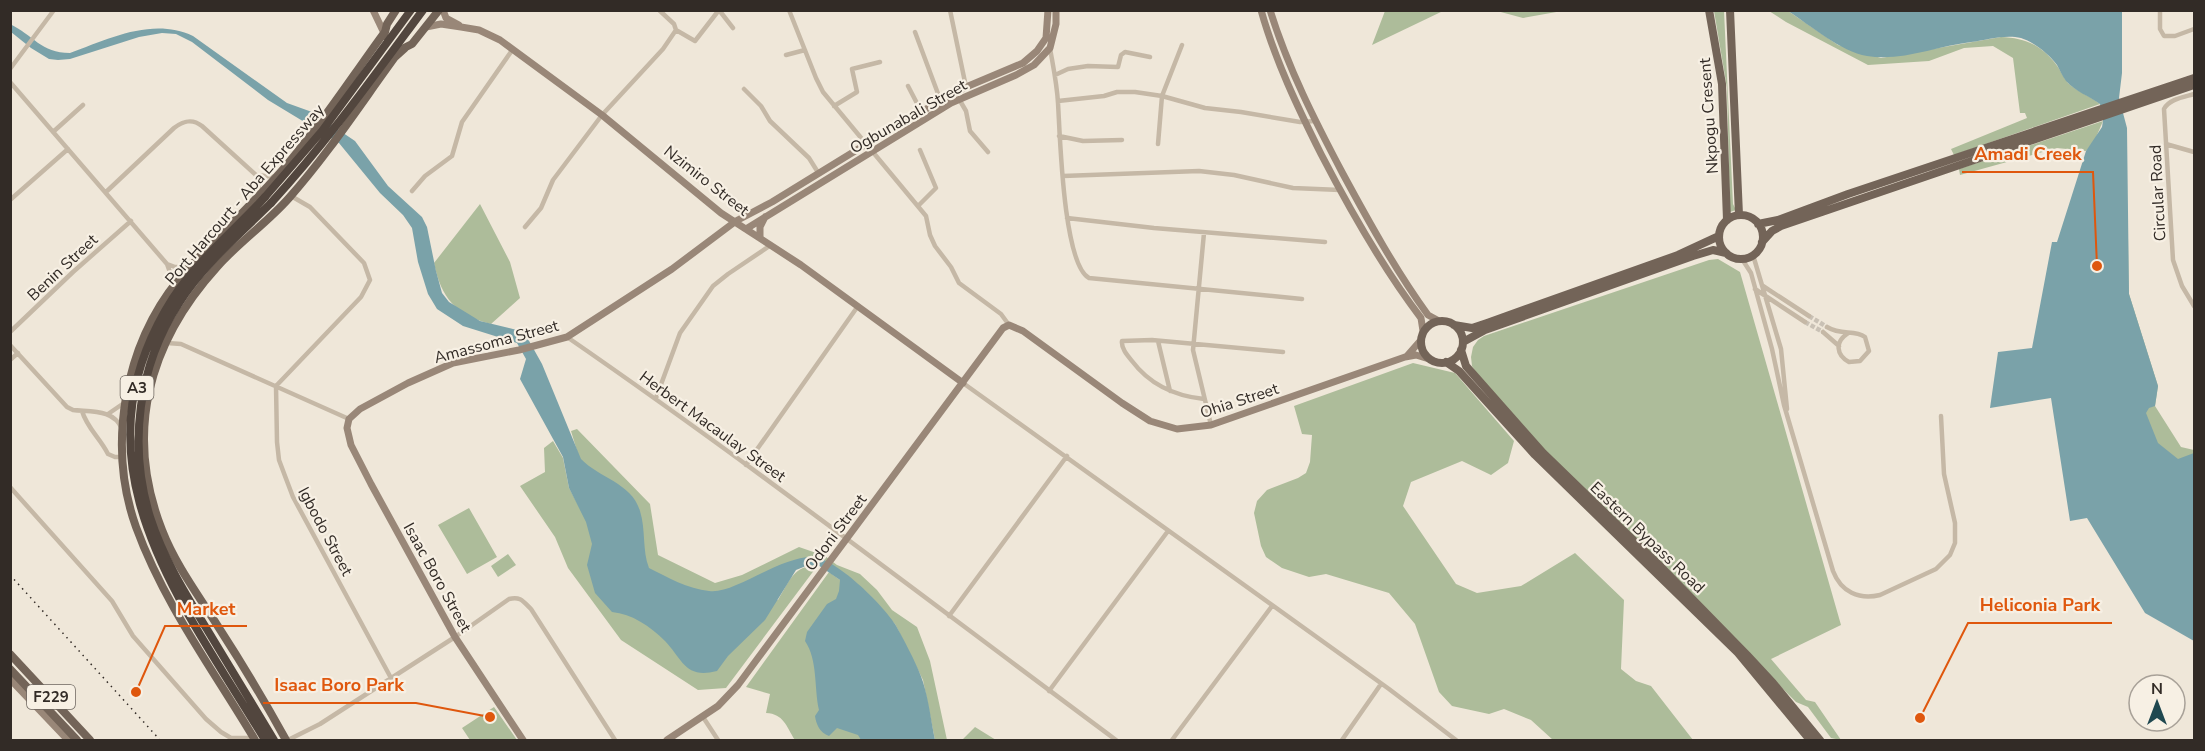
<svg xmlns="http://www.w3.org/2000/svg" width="2205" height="751" font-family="'Nunito Sans',sans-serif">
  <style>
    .green { fill: #adbc9a }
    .water { fill: #7aa2a9 }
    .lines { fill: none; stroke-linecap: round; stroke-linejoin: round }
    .street-tunnel { stroke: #c9c1b5; stroke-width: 4.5; stroke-dasharray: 4.5 2; stroke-linecap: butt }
    .street { stroke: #c5b8a6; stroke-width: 4.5 }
    .secondary { stroke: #998778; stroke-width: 7 }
    .primary { stroke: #736458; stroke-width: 8 }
    .highway { stroke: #52463e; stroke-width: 8 }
    .rail { stroke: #322b26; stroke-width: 1.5; stroke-dasharray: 1.5 4.5; stroke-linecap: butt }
    .highway-bridge { stroke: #52463e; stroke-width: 8 }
    .labels { text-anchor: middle; stroke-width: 4.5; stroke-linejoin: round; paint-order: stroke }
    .shield { fill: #f7f0e4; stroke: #6d665f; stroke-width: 1.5 }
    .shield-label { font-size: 15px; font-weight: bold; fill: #322b26 }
    .street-label { font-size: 16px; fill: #322b26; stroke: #f7f0e4 }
    .leader { fill: none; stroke: #df570d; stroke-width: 2 }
    .callout-dot { fill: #df570d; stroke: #f7f0e4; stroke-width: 2 }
    .callout-label { font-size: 18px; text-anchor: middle; font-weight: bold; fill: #df570d; stroke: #f7f0e4; stroke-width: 4.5; stroke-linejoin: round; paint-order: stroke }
  </style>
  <rect width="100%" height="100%" fill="#efe7d9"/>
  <path class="green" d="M1385 11V10L1443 11 1372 45Z
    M1497 11H1562L1523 18Z
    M1714 11H1724L1733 204 1736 210 1730 212 1727 88Z
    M1769 11H1788L1838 45 1881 58 2001 37C2024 38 2040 44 2055 63 2060 69 2063 77 2068 83 2078 92 2090 96 2100 104L1954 155 1951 149 2027 118 2025 113H2020L2013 58 1993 46 1964 48 1929 61 1868 65 1786 22Z
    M2103 121 2094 142 2086 151 2057 148 1960 175 1959 169Z
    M480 204 510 262 520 298 491 324C456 315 441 298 434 263Z
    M2128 238 2129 294 2158 386 2155 406 2181 447 2194 450V491L2170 477 2129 393Z
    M1718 259 1740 272 1841 625 1771 659 1806 700 1815 702 1841 740 1831 738 1808 707 1796 702 1646 551 1567 477 1484 385 1472 366 1471 357 1473 347 1478 340 1484 336 1709 260Z
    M1413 363 1455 373 1514 441 1508 463 1491 475 1462 461 1411 482 1403 506 1456 584 1477 593 1521 586 1575 553 1624 600 1621 669 1636 681 1651 686 1693 740H1553L1531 720 1504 709 1489 714 1452 706 1439 692 1415 624 1389 593 1326 574 1309 577 1282 568 1266 557 1261 546 1254 513 1257 501 1267 490 1298 478 1306 473 1310 462 1312 435 1302 434 1294 406Z
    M577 429 650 504 658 555 715 583 742 575 799 547 825 556 837 565 860 574 877 590 892 610 917 627 930 661 947 740H935L923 680 895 624 813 556 688 622 587 484 571 431Z
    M553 441 563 458 569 488 624 589 778 600C790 580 793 566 818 565L726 688 698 690 621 640 568 568 555 537 520 486 545 472 544 448Z
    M469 508 497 557 467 574 438 525Z
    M508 554 516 565 498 577 491 566Z
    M829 572 840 580 919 740H795C786 726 784 714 766 713L770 694 746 687Z
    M494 707 517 740H470L462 728Z
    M975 727 996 740H962Z"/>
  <path class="water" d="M1788 11H2122V73L2119 98 2127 128 2129 294 2158 386 2155 406 2149 408 2146 413 2158 443 2178 459 2194 453V641L2145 613 2087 518 2070 521 2051 398 1990 408 1998 352 2032 348 2052 242H2057L2086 151 2102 127 2103 121 2100 104C2089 96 2076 92 2066 81 2062 76 2060 70 2057 65 2049 54 2034 42 2021 38 2005 34 1987 40 1971 42 1937 46 1901 62 1867 56 1841 52 1810 25 1788 11Z
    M10 24C33 35 41 53 70 53 109 39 152 17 193 36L287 103 312 112 355 141 388 186 422 217 427 227 436 271 442 293 449 302 480 321 517 330 528 339 542 364 581 459C599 478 632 483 640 511 646 530 642 550 649 568 667 577 688 589 709 591 733 595 778 557 812 557 835 557 883 605 895 624 903 638 919 668 923 682 929 701 931 721 935 740H861L858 735 837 728 829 736C820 733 816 724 815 716L819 710C814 688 818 660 805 641L807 632 827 604 836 599 839 591 840 580 818 565 806 566 796 570 765 620 728 656 717 671C685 679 683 660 665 641 650 626 632 614 612 612L595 593 587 565 592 544 586 522 569 488 563 457 520 379 526 359 517 343 463 326 437 309 428 294 418 262 412 228 403 215 380 193 339 143 268 100 192 42 176 34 162 33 139 37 70 59 58 60 49 59 31 48 11 32Z"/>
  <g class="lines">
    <path class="street-tunnel" d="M1809 316 1827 327
      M1805 322 1823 332"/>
    <path class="street" d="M719 10 733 28
      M789 10 816 78 823 92 926 216 930 235 935 246 951 267 959 283 1001 314 1009 325
      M950 10 966 87
      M2160 10V29L2164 36H2175L2194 29
      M676 30 695 41 719 10
      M915 32 940 99
      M1050 48C1053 66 1057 84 1058 103 1060 134 1063 264 1089 278L1302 299
      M786 55 805 50
      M10 69 54 10
      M1055 75 1068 69 1088 66 1118 67 1121 55 1125 52 1150 57
      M10 82 167 264 172 278 173 287
      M908 86 921 111
      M744 89 761 106 770 121 809 158 819 174
      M2194 94C2184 97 2169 99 2164 109L2173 260 2182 286 2194 306
      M959 99 966 111 970 131 988 152
      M1058 101 1104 96 1117 92H1135L1162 96 1205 108 1241 112 1300 122 1315 121
      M834 106 857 92 852 69 880 62
      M53 132 83 105
      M1059 136 1083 141 1122 140
      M1158 144 1162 96 1182 45
      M2166 144 2194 152
      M256 175 276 177
      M1063 176 1199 171 1234 175 1293 188 1340 190
      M412 191 425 176 452 156 462 122 513 49
      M106 192 174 128C183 121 192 118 202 126L256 175 260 194
      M291 196 310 207 364 263 370 280 361 297 276 386 277 442 279 460 285 476 293 497 391 678
      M10 200 68 149
      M918 206 936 188 920 150
      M1067 218 1154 228 1325 242
      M525 227 541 208 553 180 602 115 663 49 676 30 674 24 659 10
      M1204 233 1193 350 1211 425
      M1753 255 1781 349 1787 409
      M1742 259 1751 273 1772 349 1784 405 1833 571C1841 592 1859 600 1880 595L1936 569 1950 555 1955 543V523L1944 474 1941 416
      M167 264 175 267H188
      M1763 286 1809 316
      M1755 289 1805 322
      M1827 327C1842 336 1854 329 1865 337L1869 351 1860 361 1849 362C1836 355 1835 342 1847 334
      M10 332 73 272 131 221
      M1823 332 1839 346
      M567 337C754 466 934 605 1116 740
      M1158 341 1170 391
      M167 343 181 344 349 419
      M10 345 67 407 73 410C91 412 114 409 122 429
      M10 360 18 353
      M963 383 1389 689 1456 740
      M656 398 680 333 713 286 728 274 771 245
      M1204 399C1175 396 1150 385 1132 361 1127 355 1121 348 1122 341L1152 340 1283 352
      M82 411C87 428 100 438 108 454L115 457H123
      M108 414 124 403
      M746 465 858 306
      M10 487 112 601 133 636 206 719 221 732 231 738H253
      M949 616 1067 456
      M1049 691 1168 531
      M703 717 718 740
      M288 740 320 724 455 637 509 599C520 596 523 601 531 609L615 740
      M1172 740 1272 606
      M1342 740 1381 684"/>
    <path class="secondary" d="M373 10 384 33
      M443 10 446 18 459 25
      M1261 10C1275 60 1298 108 1321 154 1350 210 1382 267 1421 318L1423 331
      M1270 10C1288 68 1315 121 1343 174 1369 222 1396 271 1428 315L1439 321
      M426 27 441 24 461 27 479 30 500 40 602 115 721 213 801 265 963 383
      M746 229 951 103 1016 75 1034 65 1050 48 1056 24V10
      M760 238V227L765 217
      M1407 356 1421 340
      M10 679 68 740
      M523 740 455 637 371 484 351 445 347 428 349 419 360 409 408 383 453 363 519 350 567 337 672 269 736 221 772 202 899 124 966 87 1023 63 1037 51 1046 38 1048 10
      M667 740 718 706 738 685 1003 328 1009 325 1023 331 1122 403 1150 421 1177 429 1211 425 1405 357 1416 355 1429 359"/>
    <path class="primary" d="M1709 10 1722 84 1727 220
      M1730 10 1739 215
      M384 36 387 24 396 10
      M402 49 412 44 439 10
      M1719 237a22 22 0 1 1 44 0a22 22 0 1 1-44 0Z
      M1758 224 1778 220 1848 194 2194 78
      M1762 242 1772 231 1781 226 2194 85
      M1421 342a21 21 0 1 1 42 0a21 21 0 1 1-42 0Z
      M1454 325 1472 328 1487 323 1678 255 1719 236
      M1463 342 1485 330 1693 256 1713 250 1726 253
      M1461 350 1466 366 1543 453 1662 568 1747 655 1773 683 1820 740
      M1446 362 1459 371 1535 455 1738 653 1810 740
      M10 654 90 740
      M10 669 77 740
      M255 740C214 671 164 604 136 527 107 446 124 346 179 279 187 268 198 259 207 249 233 222 260 196 285 167 321 125 351 78 384 33
      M286 740C265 702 243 665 219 628 199 596 176 566 162 530 124 433 148 343 217 267 239 242 267 223 289 198 328 154 360 105 395 57L405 48"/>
    <path class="highway" d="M271 203C240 234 203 265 179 303 138 366 128 445 150 517 163 558 186 595 208 631 230 667 252 704 274 740
      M265 740C181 600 67 464 173 298 198 260 235 230 265 197"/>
    <path class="rail" d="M10 575 160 740"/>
    <path class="highway-bridge" d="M265 197 322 131 411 10
      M271 203C327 142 374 76 423 10"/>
  </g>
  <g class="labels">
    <g class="shield">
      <rect x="120.5" y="376" width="33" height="24" rx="4.5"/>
      <rect x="27" y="685" width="48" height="24" rx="4.5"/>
    </g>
    <g class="shield-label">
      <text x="137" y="393">A3</text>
      <text x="51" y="702">F229</text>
    </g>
    <g class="street-label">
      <text transform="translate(908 116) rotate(-30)" y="6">Ogbunabali Street</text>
      <text transform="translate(1708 116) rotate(-94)" y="6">Nkpogu Cresent</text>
      <text transform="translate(707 180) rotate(38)" y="6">Nzimiro Street</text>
      <text transform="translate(2157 193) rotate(-93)" y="6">Circular Road</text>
      <text transform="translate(244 194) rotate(-49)" y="6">Port Harcourt - Aba Expressway</text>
      <text transform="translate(62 267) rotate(-43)" y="6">Benin Street</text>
      <text transform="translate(496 341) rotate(-15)" y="6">Amassoma Street</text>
      <text transform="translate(1239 400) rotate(-18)" y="6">Ohia Street</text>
      <text transform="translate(713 426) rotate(36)" y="6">Herbert Macaulay Street</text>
      <text transform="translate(326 531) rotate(62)" y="6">Igbodo Street</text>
      <text transform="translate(835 532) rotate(-53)" y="6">Odoni Street</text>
      <text transform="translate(1648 537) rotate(44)" y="6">Eastern Bypass Road</text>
      <text transform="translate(438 577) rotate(61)" y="6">Isaac Boro Street</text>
    </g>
  </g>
  <path class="leader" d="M2097 266L2093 172H1962M1920 718L1968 623H2112M136 692L165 626H247M490 717L416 703H263"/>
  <g class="callout-dot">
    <circle cx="2097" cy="266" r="6"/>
    <circle cx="1920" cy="718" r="6"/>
    <circle cx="136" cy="692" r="6"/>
    <circle cx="490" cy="717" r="6"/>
  </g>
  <g class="callout-label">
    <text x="2028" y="160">Amadi Creek</text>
    <text x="2040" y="611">Heliconia Park</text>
    <text x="206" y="615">Market</text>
    <text x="339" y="691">Isaac Boro Park</text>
  </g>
  <rect width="2205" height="751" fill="none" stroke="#322b26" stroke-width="24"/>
  <g transform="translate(2157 703)"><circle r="28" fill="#f7f0e4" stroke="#a8a198" stroke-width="1.5"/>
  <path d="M0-4.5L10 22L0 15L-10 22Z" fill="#1f4850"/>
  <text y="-9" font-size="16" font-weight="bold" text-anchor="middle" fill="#322b26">N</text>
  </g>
</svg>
